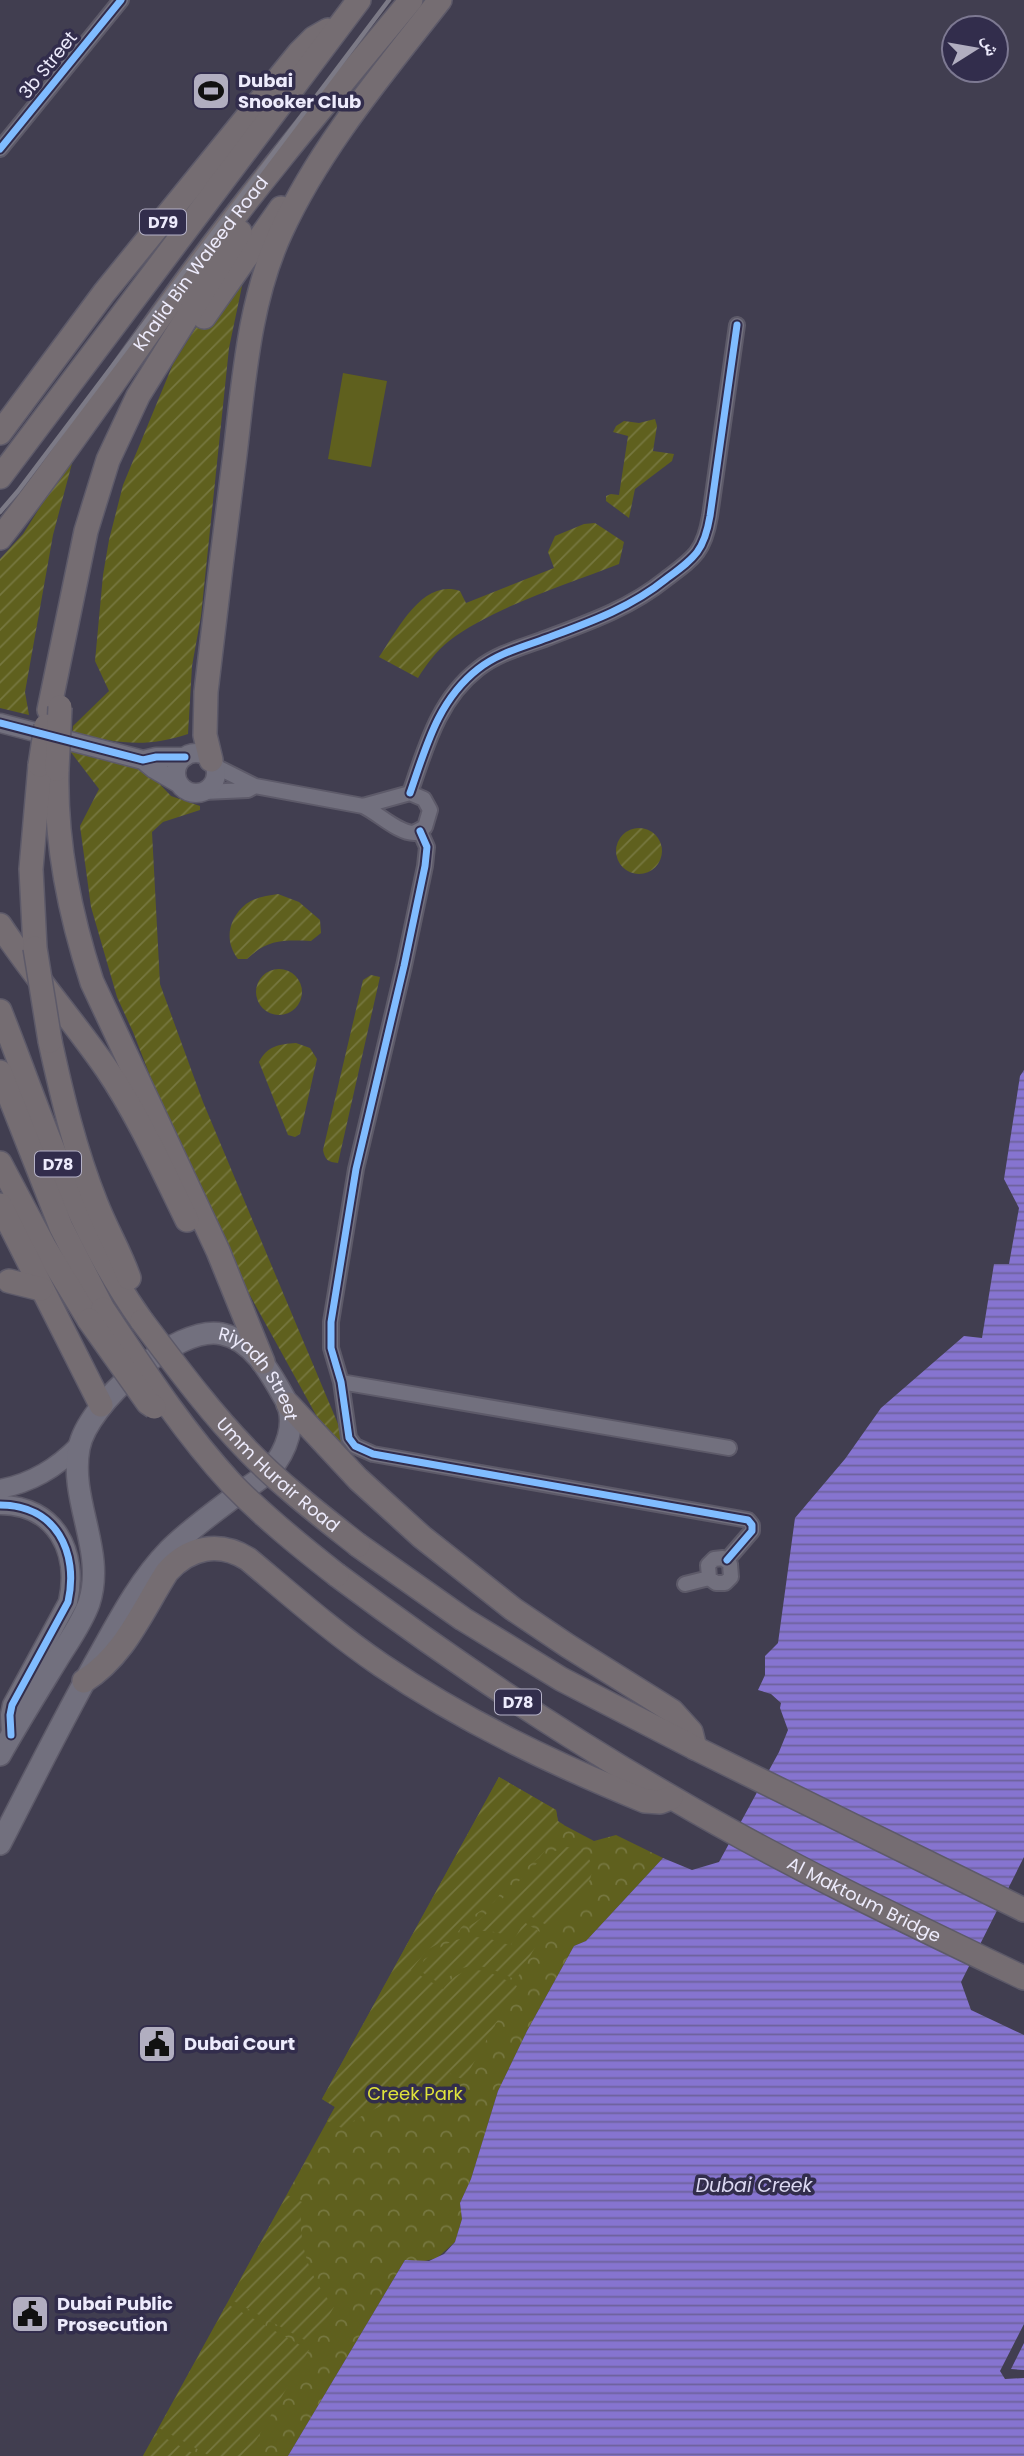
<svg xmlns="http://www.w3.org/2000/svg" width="1024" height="2456" font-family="Poppins,'Noto Naskh Arabic',sans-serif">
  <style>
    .park { fill: url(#park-crowns) }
    .garden { fill: url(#garden-furrows) }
    .pitch { fill: #5f601e }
    .water { fill: url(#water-rules) }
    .pier { fill: #413e50 }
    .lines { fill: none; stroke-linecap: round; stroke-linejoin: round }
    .minor-casing { stroke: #5d5a69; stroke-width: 18 }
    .tertiary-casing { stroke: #5d5a69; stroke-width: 21 }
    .secondary-casing { stroke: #5d5a69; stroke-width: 24 }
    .primary-casing { stroke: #5d5a69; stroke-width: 26 }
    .minor { stroke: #72707e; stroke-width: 14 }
    .tertiary { stroke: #72707e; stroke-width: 18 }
    .secondary { stroke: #72707e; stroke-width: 21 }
    .primary { stroke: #756d72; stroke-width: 23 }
    .rail { stroke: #7c7a86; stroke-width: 4.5 }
    .primary-bridge-casing { stroke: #5d5a69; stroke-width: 26; stroke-linecap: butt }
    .primary-bridge { stroke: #756d72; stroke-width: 23 }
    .cycleway-casing { stroke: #322d4c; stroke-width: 11 }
    .cycleway { stroke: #80bcff; stroke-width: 7 }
    .labels { text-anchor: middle; stroke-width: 7; stroke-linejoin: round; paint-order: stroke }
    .shield { fill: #322d4c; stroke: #b5b2c7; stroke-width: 2 }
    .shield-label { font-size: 16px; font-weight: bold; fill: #edebfc }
    .street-label { font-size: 18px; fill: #edebfc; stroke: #322d4c }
    .poi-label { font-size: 18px; font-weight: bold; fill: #edebfc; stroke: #322d4c; text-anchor: start }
    .park-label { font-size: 18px; fill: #dfe33b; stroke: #322d4c }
    .water-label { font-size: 19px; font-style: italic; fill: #dcd9f3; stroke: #322d4c }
  </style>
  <defs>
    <pattern id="park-crowns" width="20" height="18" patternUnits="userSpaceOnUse" patternTransform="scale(1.75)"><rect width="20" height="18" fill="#5f601e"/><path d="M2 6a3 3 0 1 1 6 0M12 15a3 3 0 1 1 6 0" fill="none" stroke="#767740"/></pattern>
    <pattern id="garden-furrows" width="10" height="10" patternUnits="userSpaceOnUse" patternTransform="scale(1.75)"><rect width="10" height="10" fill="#5f601e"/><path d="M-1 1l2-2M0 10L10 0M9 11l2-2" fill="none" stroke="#767740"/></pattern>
    <pattern id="water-rules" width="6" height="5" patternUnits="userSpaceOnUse" patternTransform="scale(1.75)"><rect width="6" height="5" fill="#8674d0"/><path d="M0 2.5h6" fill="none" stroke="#6d629b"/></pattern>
  </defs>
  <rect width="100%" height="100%" fill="#413e50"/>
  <path class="park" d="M499 1777 556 1810 558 1822 594 1841 616 1835 663 1858 586 1941 574 1946 527 2031 498 2091 471 2179 460 2203 462 2219 455 2242 437 2258 421 2262 405 2260 288 2456H143L335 2107 322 2099Z"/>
  <path class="garden" d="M246 267 229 348 201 616 192 666 188 734C143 749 118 742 72 734L73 726 109 691 95 661 103 575 109 540 123 485 173 364 225 281Z
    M655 419 657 426 653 451 674 454 672 461 635 489 629 518 606 501V496L611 494 619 495 628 436 613 432 616 426 624 421 639 423Z
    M75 452 53 535 25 692 29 715 0 708V559L23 534Z
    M595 523 624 542 619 564C568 584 491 608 449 641 436 651 426 665 418 678L379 657C397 631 422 578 460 591L466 603 554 568 548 552 555 536 584 524Z
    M70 751 123 763 149 773 171 796 200 806V810L163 822 152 832 160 984 203 1102 346 1443 341 1445 316 1415 236 1270 177 1145 133 1032 117 997 91 907 80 826 99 789Z
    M616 851a23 23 0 1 1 46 0a23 23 0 1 1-46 0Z
    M278 894 299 902 320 920 321 933 311 941C283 940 268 939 247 959H238C224 941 228 919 246 904 255 897 267 896 278 894Z
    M256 992a23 23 0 1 1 46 0a23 23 0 1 1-46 0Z
    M371 975 380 977 338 1163C328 1162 325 1160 323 1150L363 980Z
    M296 1043 310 1048 317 1059 300 1134 295 1137 288 1135 259 1062C267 1046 279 1044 296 1043Z
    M499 1777 556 1810 558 1821 564 1825 562 1830 539 1858 514 1876 494 1902 468 1919 457 1933 427 1950 411 1970 443 1989C467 1958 489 1971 517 1986L464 2080 449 2073 435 2096C426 2098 416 2097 407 2099 382 2102 363 2115 342 2128L327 2121 335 2107 322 2099Z
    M565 1847C575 1847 584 1850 589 1859 603 1882 564 1911 550 1927L525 1913 511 1936 490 1931H470L469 1926C504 1907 529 1858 565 1847Z
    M524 1922 543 1934 516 1980C488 1966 465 1955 442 1985L417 1969C435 1946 460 1932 490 1939 497 1941 504 1944 511 1945Z
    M287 2195 302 2202C297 2242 308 2276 334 2307L312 2344 230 2299Z
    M227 2304 309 2350 247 2456H210L159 2428Z
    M156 2433 198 2456H143Z"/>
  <path class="pitch" d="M343 373 387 381 371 467 328 459Z"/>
  <path class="water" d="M1024 1070V1857L961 1982 971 2010 1024 2035V2456H288L405 2260 429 2261 444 2254 455 2242 462 2219 460 2203 471 2179 498 2091 527 2031 574 1946 586 1941 663 1858 692 1870 719 1862 779 1752 788 1730 780 1708 781 1703 771 1694 758 1690 765 1675V1656L778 1643 795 1518 845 1459 881 1408 964 1336 982 1338 994 1264H1009L1019 1208 1004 1179 1020 1076Z"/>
  <path class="pier" d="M1024 2324V2343L1011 2369 1024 2370V2378L1005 2379 1000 2371Z"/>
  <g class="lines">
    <defs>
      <path id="minor" d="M0 149 121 0
        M215 766 255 786 363 806
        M204 792 248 790 255 786
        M410 793C426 747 438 700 478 669 498 653 523 647 547 638 590 622 630 608 666 579 694 558 704 552 710 516L737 325
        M410 793 424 799 430 810 425 827 414 833C398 833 378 813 363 806Z
        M420 831 427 847 425 866 404 966 356 1169 331 1322V1348L341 1382 349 1438 355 1446 373 1454 748 1520 752 1525V1531L727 1560
        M341 1382 729 1448
        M685 1584 709 1578 716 1583H725L731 1577 730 1564 723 1558 714 1559 708 1565 709 1578"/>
      <path id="tertiary" d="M0 723 143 760 156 757H185
        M176 773a20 20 0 1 1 40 0a20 20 0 1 1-40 0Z
        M143 760 154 769 178 783
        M0 1489C32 1483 57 1468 79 1445
        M0 1505C56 1505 79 1552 68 1602L12 1705 10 1715 11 1735"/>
      <g id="secondary">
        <path id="s1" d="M0 1755C18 1723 38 1691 57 1660 68 1642 82 1623 89 1603 106 1551 69 1501 79 1448 87 1404 177 1324 222 1334 253 1340 271 1374 285 1399 298 1422 286 1452 270 1470 263 1478 251 1485 242 1491 217 1510 191 1528 169 1550 140 1580 121 1616 101 1652 65 1715 33 1780 0 1844"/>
      </g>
      <g id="primary">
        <path d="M204 317 281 208"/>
        <path d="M0 433 104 293 299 53 314 38 328 30"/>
        <path d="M0 477 359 0"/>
        <path id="s2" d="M0 538C66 455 124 366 186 281 257 184 335 92 411 0"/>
        <path d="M49 710 86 531 108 460 138 396 240 232"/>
        <path d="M211 760 205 735 206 692C215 613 225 533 235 454 244 379 249 301 281 232 320 147 383 73 440 0"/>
        <path d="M57 769C55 843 69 912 92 982L218 1251 263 1362"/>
        <path d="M0 925C33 975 72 1019 106 1068 138 1115 162 1169 187 1220"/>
        <path d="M35 948 31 869 40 765"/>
        <path d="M0 1011C42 1117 75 1228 142 1321"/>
        <path d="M50 1041C62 1096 75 1151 96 1203 106 1229 120 1252 129 1278"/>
        <path d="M0 1072 61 1227 103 1309"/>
        <path d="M0 1163 44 1246 89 1320"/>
        <path d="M0 1205 101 1405"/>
        <path d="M9 1281 41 1289"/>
        <path d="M288 1404 358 1479 422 1537 513 1609 568 1646 672 1711 691 1732 695 1748"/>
        <path d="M358 1545 463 1619 561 1679 695 1748 1024 1910"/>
        <path id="s3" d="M337 1575C444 1655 555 1730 671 1797 785 1864 905 1921 1024 1978"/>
        <path d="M84 1681C125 1655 142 1611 167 1572 189 1547 219 1541 248 1559 291 1595 334 1633 381 1665 464 1721 552 1763 645 1801L660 1802 671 1798"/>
      </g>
    </defs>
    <use href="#minor" class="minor-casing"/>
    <use href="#tertiary" class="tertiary-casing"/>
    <use href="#secondary" class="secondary-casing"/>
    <use href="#primary" class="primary-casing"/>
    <use href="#minor" class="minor"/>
    <use href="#tertiary" class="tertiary"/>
    <use href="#secondary" class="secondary"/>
    <use href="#primary" class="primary"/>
    <path class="rail" d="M0 512 18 491 389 0"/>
    <defs>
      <g id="primary-bridge">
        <path d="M40 765 46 726"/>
        <path d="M57 769 60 707"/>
        <path d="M35 948 50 1041"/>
        <path d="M103 1309C143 1369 182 1430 231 1483 264 1517 300 1546 337 1575"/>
        <path d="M89 1320 148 1403 154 1407"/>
        <path id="s4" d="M142 1321C176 1366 209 1411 248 1451 282 1486 320 1515 358 1545"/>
      </g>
    </defs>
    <use href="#primary-bridge" class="primary-bridge-casing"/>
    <use href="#primary-bridge" class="primary-bridge"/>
    <defs>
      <path id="cycleway" d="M0 149 121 0
        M0 723 143 760 156 757H185
        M410 793C426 747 438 700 478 669 498 653 523 647 547 638 590 622 630 608 666 579 694 558 704 552 710 516L737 325
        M420 831 427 847 425 866 404 966 356 1169 331 1322V1348L341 1382 349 1438 355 1446 373 1454 748 1520 752 1525V1531L727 1560
        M0 1505C56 1505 79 1552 68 1602L12 1705 10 1715 11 1735"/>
    </defs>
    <use href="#cycleway" class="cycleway-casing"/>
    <use href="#cycleway" class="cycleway"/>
  </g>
  <defs>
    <symbol id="stadium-square" viewBox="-11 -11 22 22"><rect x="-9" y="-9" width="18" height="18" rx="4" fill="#b1aec0" stroke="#322d4c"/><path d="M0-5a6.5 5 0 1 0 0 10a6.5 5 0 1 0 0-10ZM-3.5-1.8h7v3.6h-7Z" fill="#111"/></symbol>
    <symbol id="civic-square" viewBox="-11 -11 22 22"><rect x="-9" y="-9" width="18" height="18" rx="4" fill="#b1aec0" stroke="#322d4c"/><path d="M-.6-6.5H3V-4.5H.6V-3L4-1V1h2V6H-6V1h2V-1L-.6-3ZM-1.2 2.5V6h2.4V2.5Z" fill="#111"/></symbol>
  </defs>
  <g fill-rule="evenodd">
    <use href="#stadium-square" x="189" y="69" width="44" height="44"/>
    <use href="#civic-square" x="135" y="2022" width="44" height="44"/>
    <use href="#civic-square" x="8" y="2292" width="44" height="44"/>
  </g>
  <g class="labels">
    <g class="shield">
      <rect x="140" y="209.5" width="46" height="25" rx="5"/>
      <rect x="35" y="1151.5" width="46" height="25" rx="5"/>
      <rect x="495" y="1689.5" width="46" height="25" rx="5"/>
    </g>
    <g class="shield-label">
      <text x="163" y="228">D79</text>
      <text x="58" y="1170">D78</text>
      <text x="518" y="1708">D78</text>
    </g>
    <g class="street-label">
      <text transform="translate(48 65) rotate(-51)" y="6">3b Street</text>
      <text dy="6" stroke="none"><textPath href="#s2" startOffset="340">Khalid Bin Waleed Road</textPath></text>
      <text dy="6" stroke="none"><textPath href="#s1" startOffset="583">Riyadh Street</textPath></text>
      <text dy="6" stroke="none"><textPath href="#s4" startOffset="206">Umm Hurair Road</textPath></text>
      <text dy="6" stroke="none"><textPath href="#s3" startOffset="620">Al Maktoum Bridge</textPath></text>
    </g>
    <g class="poi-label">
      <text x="238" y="87">Dubai<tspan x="238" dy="21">Snooker Club</tspan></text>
      <text x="184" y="2050">Dubai Court</text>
      <text x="57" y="2310">Dubai Public<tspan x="57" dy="21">Prosecution</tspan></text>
    </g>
    <g class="park-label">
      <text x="415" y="2100">Creek Park</text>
    </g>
    <g class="water-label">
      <text x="754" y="2192">Dubai Creek</text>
    </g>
  </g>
  <g transform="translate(975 49) rotate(79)"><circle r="33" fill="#322d4c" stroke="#7d7992" stroke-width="2"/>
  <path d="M0-5L12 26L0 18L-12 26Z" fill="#b1aec0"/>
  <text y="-10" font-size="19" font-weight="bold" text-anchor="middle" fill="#edebfc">ش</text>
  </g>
</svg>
